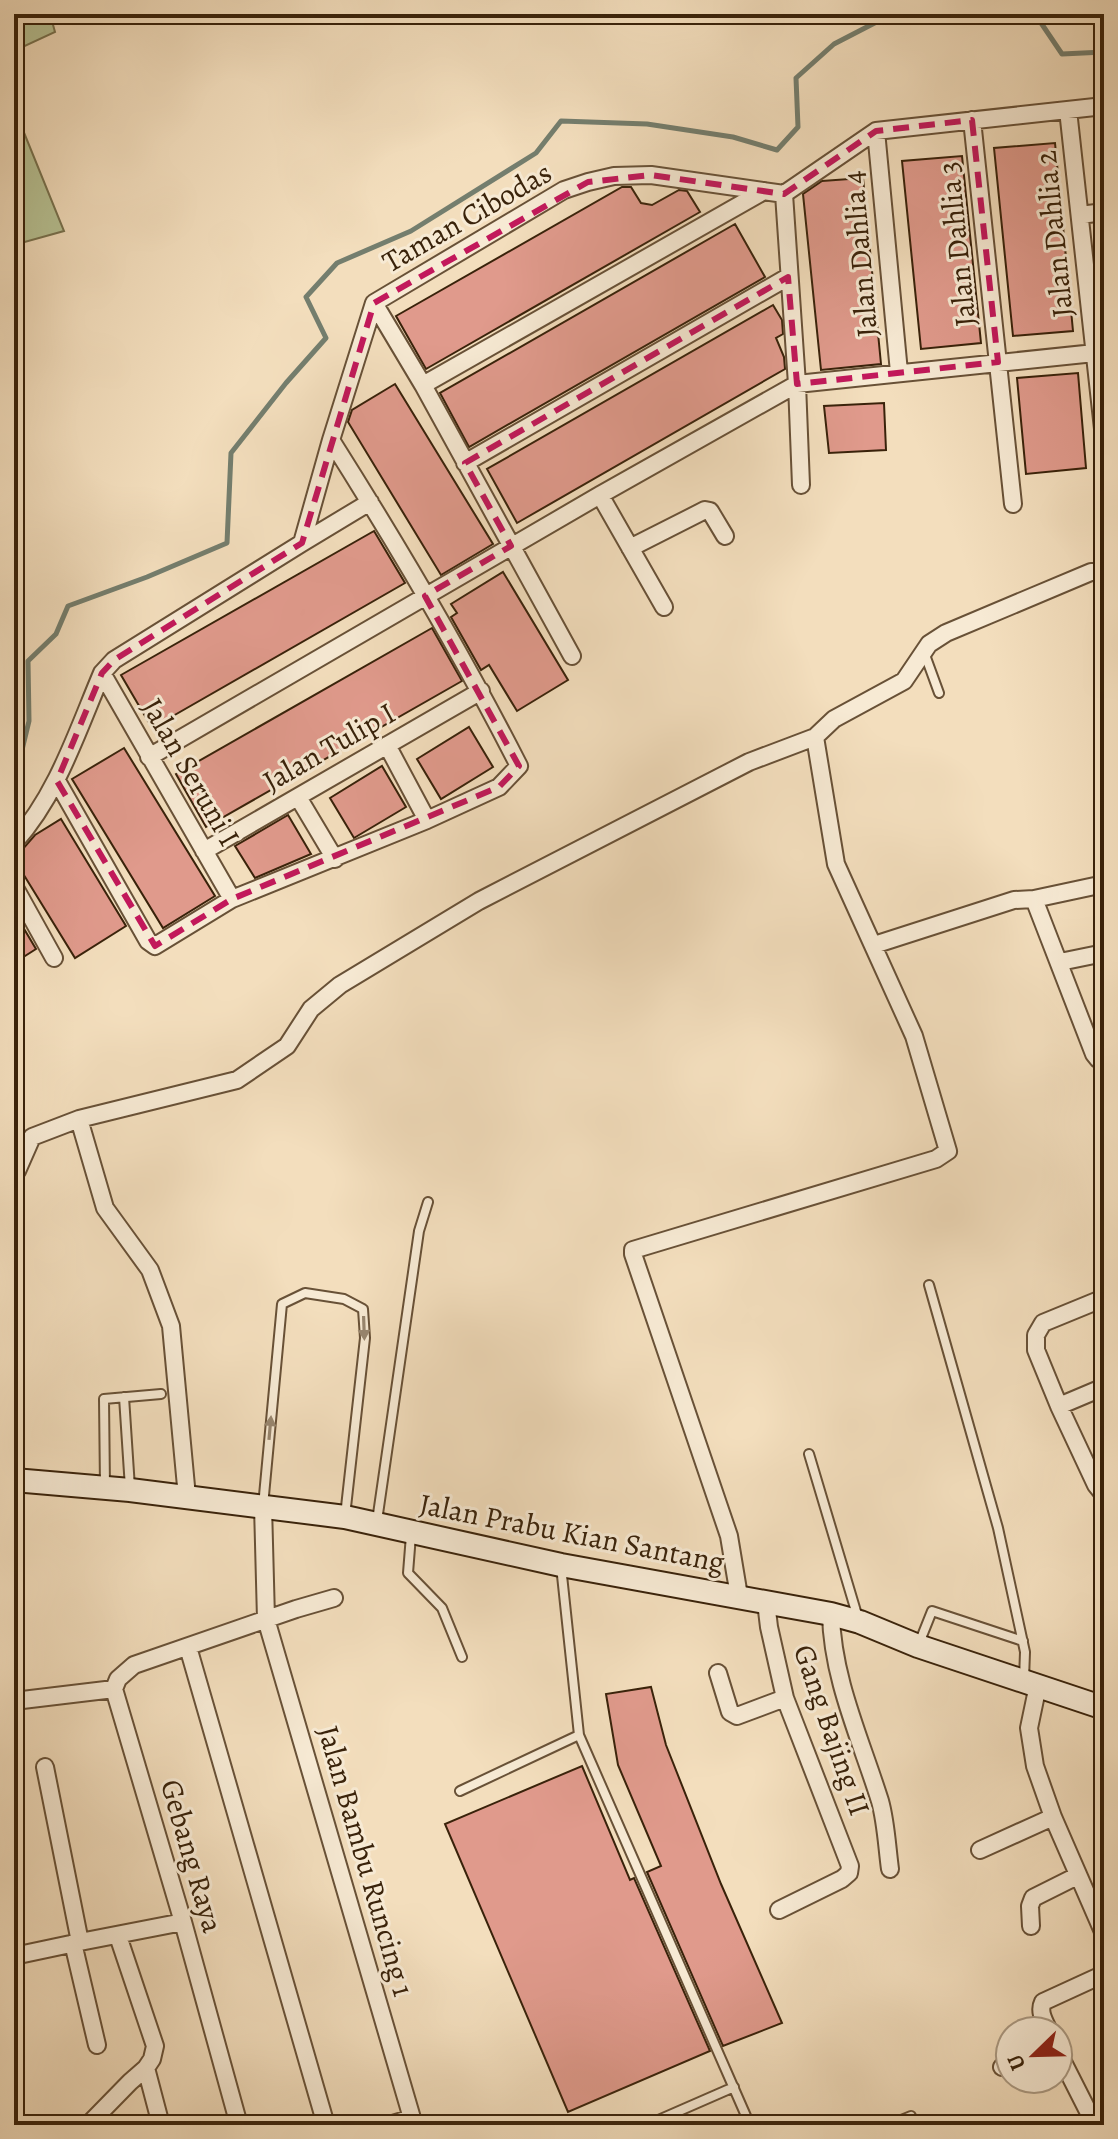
<svg xmlns="http://www.w3.org/2000/svg" width="1118" height="2139" font-family="Alegreya,serif">
  <style>
    .green { fill: #b7c294; stroke: #78724f; stroke-width: 2 }
    .lines { fill: none; stroke-linecap: round; stroke-linejoin: round }
    .stream { stroke: #747e6e; stroke-width: 5 }
    .building { fill: #e09a8c; stroke: #39220a; stroke-width: 2 }
    .lane-casing { stroke: #685137; stroke-width: 12 }
    .street-casing { stroke: #685137; stroke-width: 20 }
    .secondary-casing { stroke: #39220a; stroke-width: 26 }
    .lane { stroke: #f7ead4; stroke-width: 8 }
    .street { stroke: #f7ead4; stroke-width: 16 }
    .secondary { stroke: #f7ead4; stroke-width: 22 }
    .oneway { fill: #98866f }
    .marked { fill: none; stroke: #c2185b; stroke-width: 6; stroke-dasharray: 16 10; stroke-linejoin: round }
    .labels { text-anchor: middle; stroke-width: 6; stroke-linejoin: round; paint-order: stroke }
    .street-label { font-size: 30px; fill: #39220a; stroke: #f7ead4 }
  </style>
  <rect width="100%" height="100%" fill="#f3debd"/>
  <filter id="stains"><feTurbulence type="fractalNoise" baseFrequency=".0025" numOctaves="4"/><feColorMatrix values="0 0 0 0 .2 0 0 0 0 .09 0 0 0 0 .02 0 0 0 .5 -.17"/></filter>
  <radialGradient id="worn" r=".72"><stop offset=".6" stop-color="#630" stop-opacity="0"/><stop offset="1" stop-color="#630" stop-opacity=".3"/></radialGradient>
  <path class="green" d="M14 14H50L55 32 14 51Z
    M14 108 64 231 14 245Z"/>
  <g class="lines">
    <path class="stream" d="M1035 14 1062 54 1104 52
      M14 783 29 721 28 661 56 634 68 606 147 577 227 543 231 453 286 383 326 338 306 297 337 263 411 231 536 153 561 121 647 124 733 137 777 150 798 127 796 78 834 44 892 14"/>
  </g>
  <path class="building" d="M1055 143 1073 331 1013 336 994 148Z
    M962 156 981 343 921 349 902 161Z
    M863 178 881 364 821 370 803 194 822 181Z
    M622 187H631L641 203 652 205 679 190 687 191 700 212 426 369 396 316Z
    M735 224 765 277 469 447 440 393Z
    M773 305 782 320 783 334 776 338 784 357 785 369 517 523 487 469Z
    M1078 373 1086 468 1026 474 1017 378Z
    M395 384 493 544 441 575 348 422 352 410Z
    M884 403 886 450 829 453 824 406Z
    M374 531 405 583 152 728 121 675Z
    M503 572 568 680 517 711 489 665 481 670 451 617 457 613 451 604Z
    M432 628 462 681 206 827 176 774Z
    M469 727 493 767 441 799 417 759Z
    M124 748 215 896 163 928 72 779Z
    M382 766 406 807 354 838 330 798Z
    M288 815 311 854 255 878 235 846Z
    M61 819 126 926 75 958 14 859V854L22 850 35 835Z
    M14 912 36 949 14 963Z
    M651 1687 666 1745 721 1884 782 2023 723 2046 647 1872 661 1866 618 1765 606 1694Z
    M582 1766 630 1880 634 1878 710 2051 568 2112 445 1824Z"/>
  <g class="lines">
    <defs>
      <path id="lane" d="M924 652 939 693
        M929 1285 998 1528 1025 1652 1024 1679
        M124 1397 130 1488
        M809 1454 858 1618
        M105 1487 104 1399 161 1394
        M263 1506 282 1304 305 1293 344 1299 363 1309 365 1338 345 1516
        M377 1521 419 1231 428 1202
        M411 1535 408 1573 442 1608 462 1657
        M561 1566 579 1735 750 2125
        M918 1646 932 1611 1023 1641
        M460 1791 579 1735
        M647 2125 734 2087
        M889 2125 911 2116"/>
      <path id="street" d="M1068 110 1104 438
        M972 120 1013 504
        M876 131 899 372
        M784 194 797 384 801 485
        M1080 215 1104 212
        M374 303 423 385 572 656
        M423 385 764 191
        M465 463 788 277
        M600 495 664 607
        M302 543 331 440 374 303 564 190 588 182 614 176 651 175 784 194 876 131 1104 106
        M630 548 705 510 710 511 725 536
        M102 673 232 899
        M387 745 427 820
        M149 757 600 495 797 384 1104 352
        M57 781 148 941 155 946 232 899 427 820 499 787 519 766C462 654 398 546 331 440
        M298 797 335 859
        M14 843C57 795 77 732 102 673L114 660 302 543 370 502
        M204 851 481 691
        M14 886 54 958
        M1034 899 1094 1054 1098 1059 1104 1058
        M874 945 1014 900 1034 899 1104 884
        M1060 962 1104 953
        M79 1119 105 1208 150 1270 171 1326 187 1497
        M14 1173 17 1171 32 1137 79 1119 237 1080 287 1046 311 1009 340 985 479 901 749 762 815 737 834 719 904 681 929 644 946 633 1091 572H1104
        M1104 1298 1043 1323 1036 1335V1350L1059 1406 1096 1485 1104 1495
        M1059 1406 1104 1387
        M263 1506 266 1619 414 2125
        M739 1596 729 1536 633 1254V1250L936 1159 948 1151 914 1036 836 864 815 737
        M766 1602 769 1627 785 1698 850 1866 849 1873 842 1879 779 1910
        M831 1614C832 1678 861 1740 880 1801 886 1822 887 1847 890 1869
        M188 1647 326 2125
        M718 1673 730 1712 737 1716 785 1698
        M1038 1685 1029 1728 1035 1766 1053 1817 1104 1934
        M14 1701 114 1689
        M45 1767 80 1942 183 1922
        M980 1850 1053 1817
        M1031 1926 1030 1906 1033 1898 1077 1876
        M73 1943 97 2045
        M14 1956 80 1942
        M1049 2031C1045 2022 1038 2012 1043 2002L1104 1974
        M1058 2052 1095 2125
        M1002 2067 1010 2064
        M146 2068 161 2125
        M88 2125 130 2082 146 2068 152 2059 155 2046 118 1936
        M239 2125 183 1922 114 1689 118 1679 134 1665 296 1609 334 1598
        M389 2125 412 2118"/>
      <path id="secondary" d="M14 1480 130 1490 345 1517 561 1565 831 1614 860 1622 918 1646 1104 1708"/>
    </defs>
    <use href="#lane" class="lane-casing"/>
    <use href="#street" class="street-casing"/>
    <use href="#secondary" class="secondary-casing"/>
    <use href="#lane" class="lane"/>
    <use href="#street" class="street"/>
    <use href="#secondary" class="secondary"/>
  </g>
  <defs><path id="oneway-solid" d="M-6-.8H1V-3.2L6.5 0L1 3.2V.8H-6Z" transform="scale(2)"/></defs>
  <g class="oneway">
    <use href="#oneway-solid" transform="translate(364 1328) rotate(88)"/>
    <use href="#oneway-solid" transform="translate(270 1428) rotate(-85)"/>
  </g>
  <path class="marked" d="M972 120 998 362 797 384 788 277 465 463 511 546 425 596 519 766 499 787 232 899 155 946 57 781 102 673 114 660 302 543 374 303 588 182 651 175 784 194 876 131Z"/>
  <g class="labels">
    <g class="street-label">
      <text transform="translate(467 217) rotate(-30)" y="10">Taman Cibodas</text>
      <text transform="translate(1054 234) rotate(-96)" y="10">Jalan Dahlia 2</text>
      <text transform="translate(957 244) rotate(-96)" y="10">Jalan Dahlia 3</text>
      <text transform="translate(860 254) rotate(-95)" y="10">Jalan Dahlia 4</text>
      <text transform="translate(329 747) rotate(-30)" y="10">Jalan Tulip I</text>
      <text transform="translate(191 772) rotate(60)" y="10">Jalan Seruni I</text>
      <text transform="translate(572 1533) rotate(11)" y="10">Jalan Prabu Kian Santang</text>
      <text transform="translate(832 1730) rotate(71)" y="10">Gang Bajing II</text>
      <text transform="translate(192 1856) rotate(74)" y="10">Gebang Raya</text>
      <text transform="translate(366 1861) rotate(74)" y="10">Jalan Bambu Runcing 1</text>
    </g>
  </g>
  <rect width="1118" height="2139" fill="none" stroke="#f3debd" stroke-width="48"/>
  <rect x="16" y="16" width="1086" height="2107" fill="none" stroke="#39220a" stroke-width="4"/>
  <rect x="24" y="24" width="1070" height="2091" fill="none" stroke="#39220a" stroke-width="2"/>
  <g transform="translate(1034 2055) rotate(247)"><circle r="38" fill="#f7ead4" stroke="#ab9a83" stroke-width="2"/>
  <path d="M0-6L14 30L0 20L-14 30Z" fill="#8f2418"/>
  <text y="-12" font-size="22" font-weight="bold" text-anchor="middle" fill="#39220a">U</text>
  </g>
  <rect width="100%" height="100%" filter="url(#stains)"/>
  <rect width="100%" height="100%" fill="url(#worn)"/>
</svg>
